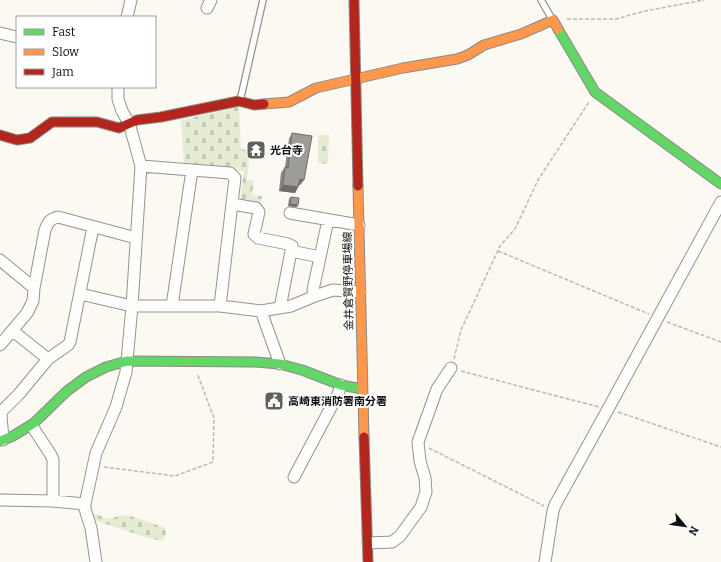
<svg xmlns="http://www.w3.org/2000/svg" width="721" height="562" font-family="Bitter,'Noto Sans JP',serif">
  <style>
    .cemetery { fill: url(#cemetery-stones) }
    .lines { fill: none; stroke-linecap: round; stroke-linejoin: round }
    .lane-casing { stroke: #949390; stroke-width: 8 }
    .street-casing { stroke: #949390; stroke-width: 13 }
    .fast-casing { stroke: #8b8a86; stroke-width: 11 }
    .slow-casing { stroke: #8b8a86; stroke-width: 11 }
    .jam-casing { stroke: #8b8a86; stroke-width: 11 }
    .path { stroke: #b8b8b6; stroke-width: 1.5; stroke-dasharray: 4 2; stroke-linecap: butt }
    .lane { stroke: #fefefd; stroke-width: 5.5 }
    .street { stroke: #fefefd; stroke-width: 11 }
    .fast { stroke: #63d668; stroke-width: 9 }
    .slow { stroke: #ff974d; stroke-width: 9 }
    .jam { stroke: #b3261e; stroke-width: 9 }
    .wall { fill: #888682 }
    .shaded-wall { fill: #6f6d6a }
    .building { fill: #9e9c97; stroke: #6f6d6a }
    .labels { text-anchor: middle; stroke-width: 4; stroke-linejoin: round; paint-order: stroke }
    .poi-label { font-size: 11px; font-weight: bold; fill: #0d0d0d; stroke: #fff; text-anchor: start }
    .street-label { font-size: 11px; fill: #0d0d0d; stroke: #fff }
  </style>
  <defs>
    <pattern id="cemetery-stones" width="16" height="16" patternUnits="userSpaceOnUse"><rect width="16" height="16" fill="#e6ecd4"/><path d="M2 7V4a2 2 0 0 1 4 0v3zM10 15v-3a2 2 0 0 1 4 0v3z" fill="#c4c9b5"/></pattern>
  </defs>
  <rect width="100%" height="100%" fill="#fbf9f1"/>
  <path class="cemetery" d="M239 107 241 149 250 151 247 180 254 181 252 195 262 196 261 204 240 202 244 171 184 167 181 120Z
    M318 135H329L328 164 318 163Z
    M92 513 109 519 122 515 135 517 165 528 166 534 163 541 148 538 94 520Z"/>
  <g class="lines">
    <defs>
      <path id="lane" d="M541 0 552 19
        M240 101 263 0"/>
      <path id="street" d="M207 8 211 0
        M127 17 131 0
        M0 33 17 37
        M141 166 230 173 235 178 220 306
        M232 204 256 208 259 212 254 234 258 238 288 244 292 246 280 308
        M290 213 359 225
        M291 251 320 257
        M0 260 34 288
        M80 294 132 306H220L261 311 291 306 315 296 333 290 360 292
        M315 296 313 290 328 220
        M172 306 192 170
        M261 311 280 364
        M13 331 48 359
        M0 345 27 313 33 301 34 288 45 230C48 222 50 219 58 217L136 238
        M32 426 51 455 53 460V501
        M3 440 1 415 2 411 19 394 48 359 68 345 70 342 93 227
        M294 477 338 394 341 385
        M0 500 53 501 85 504
        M368 543 392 542 400 536 421 507 426 492 425 478 420 461 418 442 437 389 451 368
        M96 562 91 528 85 509V504L96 453 116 407 126 372 132 306 141 166 129 123 122 111 118 99V87
        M545 562 553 511 555 505 608 409 721 202"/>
      <path id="fast" d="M558 29 595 92 721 184
        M0 441 13 436 34 423 67 391 86 377 106 367 127 361 255 362 280 364 302 370 341 385 362 389"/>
      <path id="slow" d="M264 104 289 102 316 88 403 68 457 59 468 55 484 45 521 34 553 20 558 29
        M358 186 364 437"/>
      <path id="jam" d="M354 0 358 186
        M0 135 17 140 30 138 52 122H97L119 128 137 120 161 117 239 101 254 105 264 104
        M364 437 368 562"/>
    </defs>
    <use href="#lane" class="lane-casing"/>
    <use href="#street" class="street-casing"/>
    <use href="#fast" class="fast-casing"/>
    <use href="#slow" class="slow-casing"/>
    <use href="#jam" class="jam-casing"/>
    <path class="path" d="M567 19H616L645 11 704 0
      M498 251 649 314
      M667 322 721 342
      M454 359 461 330 500 246 515 229 538 180 589 102
      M461 371 599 407
      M618 412 721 447
      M429 448 544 506
      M104 467 175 476 213 462 214 418 197 373"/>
    <use href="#lane" class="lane"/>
    <use href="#street" class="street"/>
    <use href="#fast" class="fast"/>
    <use href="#slow" class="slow"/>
    <use href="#jam" class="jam"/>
  </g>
  <path class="wall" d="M292 133 300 185H299L295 193 279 191 281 173 285 167 289 139Z
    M291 197 297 207 288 206 289 199Z"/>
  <path class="shaded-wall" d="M300 179 304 180 300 185H296Z
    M283 185 298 187 295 193 279 191Z
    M290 204 298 205 297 207 288 206Z"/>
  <path class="building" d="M292 133 312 136 304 180 300 179 298 187 283 185 285 167 288 168Z
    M291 197 299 198 298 205 290 204Z"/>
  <defs>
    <symbol id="temple-square" viewBox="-11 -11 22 22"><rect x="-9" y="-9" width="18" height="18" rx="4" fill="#60605d" stroke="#fff"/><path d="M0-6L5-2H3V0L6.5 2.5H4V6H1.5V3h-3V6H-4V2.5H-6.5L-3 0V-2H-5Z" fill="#fff"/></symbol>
    <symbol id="civic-square" viewBox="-11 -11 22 22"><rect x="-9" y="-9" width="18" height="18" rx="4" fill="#60605d" stroke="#fff"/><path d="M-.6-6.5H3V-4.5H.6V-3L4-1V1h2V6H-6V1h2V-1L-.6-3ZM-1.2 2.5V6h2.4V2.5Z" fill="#fff"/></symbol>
  </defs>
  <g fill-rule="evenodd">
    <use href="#temple-square" x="245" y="139" width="22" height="22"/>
    <use href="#civic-square" x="263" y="390" width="22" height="22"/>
  </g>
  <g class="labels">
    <g class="poi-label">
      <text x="270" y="154">光台寺</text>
      <text x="288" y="405">高崎東消防署南分署</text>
    </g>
    <g class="street-label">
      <text transform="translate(348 281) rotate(-91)" y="4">金井倉賀野停車場線</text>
    </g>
  </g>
  <rect x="16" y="16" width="140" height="72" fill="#ffffff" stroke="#9e9e9e"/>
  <rect x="24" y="29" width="20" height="6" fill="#63d668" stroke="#9e9e9e"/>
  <text x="52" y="36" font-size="12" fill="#0d0d0d">Fast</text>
  <rect x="24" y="49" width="20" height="6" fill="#ff974d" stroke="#9e9e9e"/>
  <text x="52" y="56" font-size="12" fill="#0d0d0d">Slow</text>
  <rect x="24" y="69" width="20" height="6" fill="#b3261e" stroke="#9e9e9e"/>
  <text x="52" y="76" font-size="12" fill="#0d0d0d">Jam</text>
  <g transform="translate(685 526) rotate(119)" stroke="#ffffff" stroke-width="3" paint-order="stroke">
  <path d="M0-3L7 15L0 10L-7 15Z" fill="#0d0d0d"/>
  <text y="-6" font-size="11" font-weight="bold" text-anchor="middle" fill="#0d0d0d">N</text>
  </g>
</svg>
